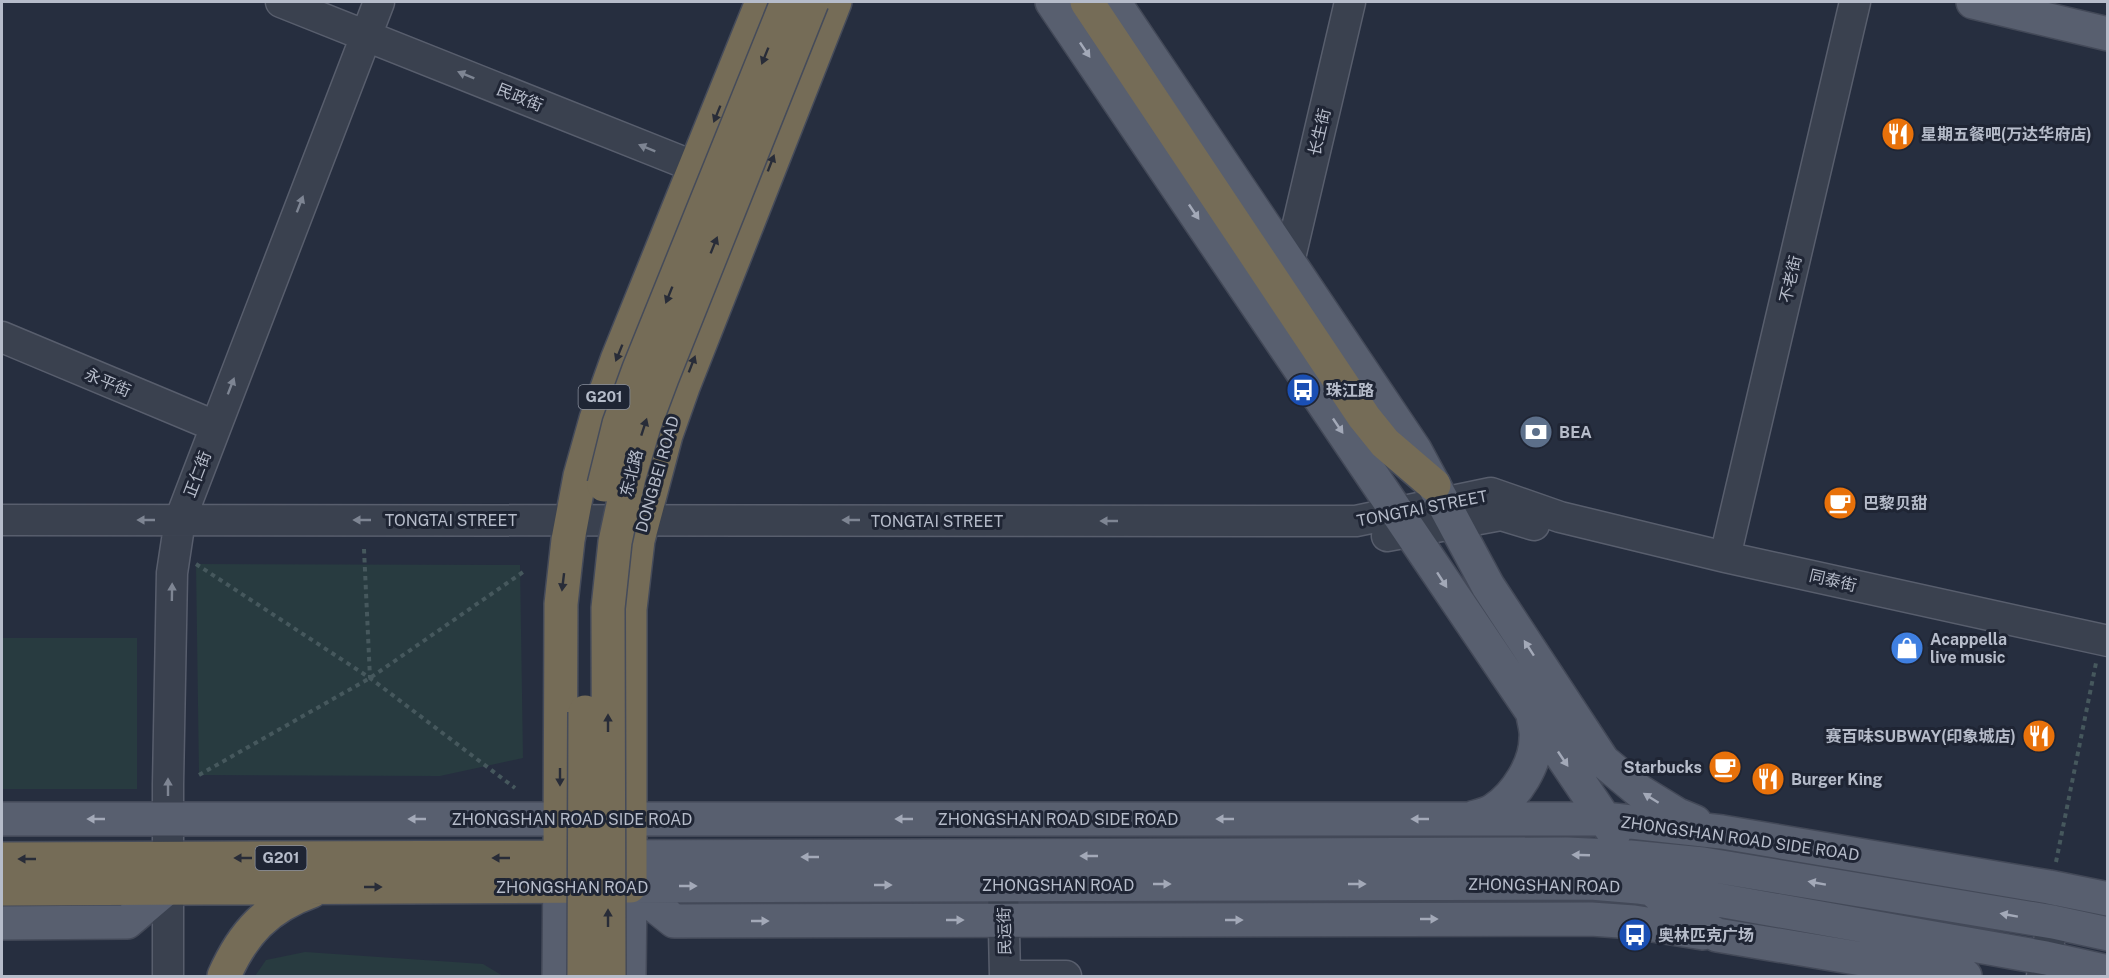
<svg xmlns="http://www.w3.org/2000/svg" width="2109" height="978" font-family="'Public Sans','Noto Sans SC',sans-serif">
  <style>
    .green { fill: #283b40 }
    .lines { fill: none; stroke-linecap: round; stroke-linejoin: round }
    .minor-casing { stroke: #585e6d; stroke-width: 33 }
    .major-casing { stroke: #434958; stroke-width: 36 }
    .highway-casing { stroke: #454b5a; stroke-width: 36 }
    .path { stroke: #46585d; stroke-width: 4; stroke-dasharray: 4.5 4.5; stroke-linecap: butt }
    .minor { stroke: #3a414f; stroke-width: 30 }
    .major { stroke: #585f6f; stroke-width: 33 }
    .highway { stroke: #756c57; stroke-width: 33 }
    .highway-bridge-casing { stroke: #454b5a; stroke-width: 36; stroke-linecap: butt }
    .highway-bridge { stroke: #756c57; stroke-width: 33 }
    .oneway { fill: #a3a9b8 }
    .oneway2 { fill: #282c38 }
    .oneway3 { fill: #7e8593 }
    .labels { text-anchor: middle; stroke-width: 6; stroke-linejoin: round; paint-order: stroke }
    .shield { fill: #1f2534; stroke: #898f9d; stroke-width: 1.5 }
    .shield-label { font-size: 15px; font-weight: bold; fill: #b6bcca }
    .street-label { font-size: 16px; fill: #b6bcca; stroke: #1f2534 }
    .poi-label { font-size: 16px; font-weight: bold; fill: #b6bcca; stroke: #1f2534; text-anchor: start }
  </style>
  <rect width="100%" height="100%" fill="#262e3f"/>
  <path class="green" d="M196 564 520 565 523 758 440 776 199 775Z
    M2 638H137V789H2Z
    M305 952 483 964 503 976H255L266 960Z"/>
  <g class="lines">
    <defs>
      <path id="minor" d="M281 2 718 176
        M1289 262 1350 2
        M2 337 215 426
        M2 520 1356 521 1491 493 1560 517 1725 557 2108 641
        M1387 536 1501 515 1534 525
        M1725 557 1855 2
        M1003 885 1005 976
        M168 976V784L172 573 180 520 379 2
        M1005 976H1066
        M2042 976 2053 922"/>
      <path id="major" d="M1052 2 1614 833
        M1114 2 1415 450 1488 586 1603 761 1639 791 1678 815 1695 822
        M1973 2 2108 34
        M1472 818C1479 816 1488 814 1494 810 1516 796 1536 764 1536 738 1537 731 1534 722 1533 715
        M2 819H1604L1722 832 2049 887 2108 899
        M630 886 1591 883 1638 887 1690 895 2046 958 2108 972
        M630 886 674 921 1591 919 1634 922 1703 933
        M1653 890 1682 915 1717 935 1965 976
        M2 923 127 922 167 888
        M559 976 560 857 1567 854 1630 857 1703 864 2053 922 2108 934
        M629 976 630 886"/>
      <path id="highway" d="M1087 2 1364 417 1385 443 1434 485
        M2 859 560 857 561 604 568 540 580 476 596 419 617 360 762 2
        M2 889 630 886V609L638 540 666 435 683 387 835 2
        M224 976C243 933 267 907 312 891"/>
    </defs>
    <use href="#minor" class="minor-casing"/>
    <use href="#major" class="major-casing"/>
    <use href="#highway" class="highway-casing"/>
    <path class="path" d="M364 549 370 678
      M196 564 370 678 515 788
      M199 775 370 678 526 570
      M2056 862 2096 663"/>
    <use href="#minor" class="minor"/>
    <use href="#major" class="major"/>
    <use href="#highway" class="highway"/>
    <defs>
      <path id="highway-bridge" d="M604 485 619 424 639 369 787 2
        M584 976 585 712
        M609 976 608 608 615 542 629 477 644 426 662 378 812 2"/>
    </defs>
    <use href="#highway-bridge" class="highway-bridge-casing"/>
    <use href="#highway-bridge" class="highway-bridge"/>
  </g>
  <defs><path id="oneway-solid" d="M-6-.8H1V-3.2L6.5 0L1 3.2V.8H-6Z" transform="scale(1.5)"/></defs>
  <g class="oneway">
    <use href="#oneway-solid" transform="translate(1085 50) rotate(56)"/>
    <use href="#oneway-solid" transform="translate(1194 212) rotate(56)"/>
    <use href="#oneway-solid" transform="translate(1338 426) rotate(56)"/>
    <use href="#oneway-solid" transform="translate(1442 580) rotate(57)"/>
    <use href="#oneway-solid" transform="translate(1529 648) rotate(-123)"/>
    <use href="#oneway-solid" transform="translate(1563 759) rotate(56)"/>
    <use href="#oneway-solid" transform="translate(1651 798) rotate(-148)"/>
    <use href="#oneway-solid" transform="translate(96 819) rotate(-180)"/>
    <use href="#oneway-solid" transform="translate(417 819) rotate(-180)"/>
    <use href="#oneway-solid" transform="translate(904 819) rotate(180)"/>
    <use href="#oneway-solid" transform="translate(1225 819) rotate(180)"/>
    <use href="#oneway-solid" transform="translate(1420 819) rotate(180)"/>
    <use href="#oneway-solid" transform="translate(1581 855) rotate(-178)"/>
    <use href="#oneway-solid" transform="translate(1089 856) rotate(180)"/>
    <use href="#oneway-solid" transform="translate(810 857) rotate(180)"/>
    <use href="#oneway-solid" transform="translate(1817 883) rotate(-170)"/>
    <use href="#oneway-solid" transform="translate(1162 884)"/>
    <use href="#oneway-solid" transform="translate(1357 884)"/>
    <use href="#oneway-solid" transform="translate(883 885)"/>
    <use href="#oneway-solid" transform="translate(688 886)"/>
    <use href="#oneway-solid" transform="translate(2009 915) rotate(-170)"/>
    <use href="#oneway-solid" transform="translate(1429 919)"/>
    <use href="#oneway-solid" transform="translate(955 920)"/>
    <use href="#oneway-solid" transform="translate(1234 920)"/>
    <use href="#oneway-solid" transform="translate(760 921)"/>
  </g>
  <g class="oneway2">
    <use href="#oneway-solid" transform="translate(765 56) rotate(112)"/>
    <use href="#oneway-solid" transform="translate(717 114) rotate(112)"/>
    <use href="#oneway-solid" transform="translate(771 163) rotate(-69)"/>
    <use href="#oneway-solid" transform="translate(714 245) rotate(-68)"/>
    <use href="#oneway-solid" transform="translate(669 295) rotate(112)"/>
    <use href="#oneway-solid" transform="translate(619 353) rotate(112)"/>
    <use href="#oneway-solid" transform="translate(692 364) rotate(-69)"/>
    <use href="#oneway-solid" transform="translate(644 427) rotate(-72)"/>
    <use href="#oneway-solid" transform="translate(563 582) rotate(97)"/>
    <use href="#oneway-solid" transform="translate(608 723) rotate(-90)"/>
    <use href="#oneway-solid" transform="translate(560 777) rotate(90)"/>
    <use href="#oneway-solid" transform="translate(243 858) rotate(180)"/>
    <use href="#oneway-solid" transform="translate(501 858) rotate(180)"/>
    <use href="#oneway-solid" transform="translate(27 859) rotate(180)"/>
    <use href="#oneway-solid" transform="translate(373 887)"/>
    <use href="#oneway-solid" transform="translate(608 918) rotate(-90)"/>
  </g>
  <g class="oneway3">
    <use href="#oneway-solid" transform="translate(466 75) rotate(-158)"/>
    <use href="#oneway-solid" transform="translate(647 148) rotate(-158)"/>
    <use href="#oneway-solid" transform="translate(300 204) rotate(-69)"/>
    <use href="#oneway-solid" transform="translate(231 386) rotate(-69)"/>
    <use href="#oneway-solid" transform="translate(146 520) rotate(-180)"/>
    <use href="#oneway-solid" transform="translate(362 520) rotate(-180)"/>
    <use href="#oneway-solid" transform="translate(851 520) rotate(-180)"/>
    <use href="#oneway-solid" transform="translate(1109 521) rotate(-180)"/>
    <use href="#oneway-solid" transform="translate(172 592) rotate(-89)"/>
    <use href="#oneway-solid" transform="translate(168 787) rotate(-90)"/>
  </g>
  <defs>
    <symbol id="restaurant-disc" viewBox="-11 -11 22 22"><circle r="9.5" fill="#e8710a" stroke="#1f2534"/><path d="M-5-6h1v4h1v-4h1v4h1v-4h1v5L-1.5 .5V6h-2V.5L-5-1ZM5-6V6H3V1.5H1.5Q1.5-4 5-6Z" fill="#fff"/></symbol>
    <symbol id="bus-disc" viewBox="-11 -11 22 22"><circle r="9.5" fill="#1a4fb4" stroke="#1f2534"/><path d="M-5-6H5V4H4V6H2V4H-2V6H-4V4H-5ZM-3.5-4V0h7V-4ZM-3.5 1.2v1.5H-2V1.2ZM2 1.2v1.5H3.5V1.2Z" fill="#fff"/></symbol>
    <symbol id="bank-disc" viewBox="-11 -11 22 22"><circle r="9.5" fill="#5c6f8a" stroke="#1f2534"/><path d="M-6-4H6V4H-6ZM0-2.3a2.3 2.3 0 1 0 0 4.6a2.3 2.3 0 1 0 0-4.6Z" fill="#fff"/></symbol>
    <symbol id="cafe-disc" viewBox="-11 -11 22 22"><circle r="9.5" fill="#e8710a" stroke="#1f2534"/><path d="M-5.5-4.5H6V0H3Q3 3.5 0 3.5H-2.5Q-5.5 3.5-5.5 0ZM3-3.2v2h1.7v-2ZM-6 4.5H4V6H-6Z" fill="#fff"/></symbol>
    <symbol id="shop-disc" viewBox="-11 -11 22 22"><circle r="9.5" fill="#3f7fe0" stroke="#1f2534"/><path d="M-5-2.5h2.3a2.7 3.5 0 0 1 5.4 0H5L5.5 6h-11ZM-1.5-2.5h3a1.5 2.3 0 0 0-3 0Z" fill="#fff"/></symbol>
  </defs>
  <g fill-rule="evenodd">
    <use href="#restaurant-disc" x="1879" y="115" width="38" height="38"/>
    <use href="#bus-disc" x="1284" y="371" width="38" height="38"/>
    <use href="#bank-disc" x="1517" y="413" width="38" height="38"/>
    <use href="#cafe-disc" x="1821" y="484" width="38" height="38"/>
    <use href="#shop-disc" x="1888" y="629" width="38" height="38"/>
    <use href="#restaurant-disc" x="2020" y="717" width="38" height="38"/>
    <use href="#cafe-disc" x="1706" y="748" width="38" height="38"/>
    <use href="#restaurant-disc" x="1749" y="760" width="38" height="38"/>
    <use href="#bus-disc" x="1616" y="916" width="38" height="38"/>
  </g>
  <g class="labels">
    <g class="shield">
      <rect x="578.5" y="385" width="51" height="24" rx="4.5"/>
      <rect x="255.5" y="846" width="51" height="24" rx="4.5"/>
    </g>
    <g class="shield-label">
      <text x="604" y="402">G201</text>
      <text x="281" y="863">G201</text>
    </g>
    <g class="street-label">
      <text transform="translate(520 97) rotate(22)" y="6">民政街</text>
      <text transform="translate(1319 132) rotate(-77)" y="6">长生街</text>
      <text transform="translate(1790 279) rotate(-77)" y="6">不老街</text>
      <text transform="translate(108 382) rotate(23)" y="6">永平街</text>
      <text transform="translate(631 473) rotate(-76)" y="6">东北路</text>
      <text transform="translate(197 474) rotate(-69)" y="6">正仁街</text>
      <text transform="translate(657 474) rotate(-74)" y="6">DONGBEI ROAD</text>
      <text transform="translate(1422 508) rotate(-11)" y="6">TONGTAI STREET</text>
      <text x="451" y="526">TONGTAI STREET</text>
      <text x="937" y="527">TONGTAI STREET</text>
      <text transform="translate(1833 580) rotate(13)" y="6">同泰街</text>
      <text x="572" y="825">ZHONGSHAN ROAD SIDE ROAD</text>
      <text x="1058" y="825">ZHONGSHAN ROAD SIDE ROAD</text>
      <text transform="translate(1740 838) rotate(8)" y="6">ZHONGSHAN ROAD SIDE ROAD</text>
      <text x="1058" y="891">ZHONGSHAN ROAD</text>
      <text transform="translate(1544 885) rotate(1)" y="6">ZHONGSHAN ROAD</text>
      <text x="572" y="893">ZHONGSHAN ROAD</text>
      <text transform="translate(1004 931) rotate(-91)" y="6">民运街</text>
    </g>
    <g class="poi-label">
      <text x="1921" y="140">星期五餐吧(万达华府店)</text>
      <text x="1326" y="396">珠江路</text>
      <text x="1559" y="438">BEA</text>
      <text x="1863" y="509">巴黎贝甜</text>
      <text x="1930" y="645">Acappella<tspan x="1930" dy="18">live music</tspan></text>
      <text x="2016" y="742" text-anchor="end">赛百味SUBWAY(印象城店)</text>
      <text x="1702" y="773" text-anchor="end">Starbucks</text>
      <text x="1791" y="785">Burger King</text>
      <text x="1658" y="941">奥林匹克广场</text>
    </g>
  </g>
  <rect width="2109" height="978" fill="none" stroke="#b6bcca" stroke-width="6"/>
</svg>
